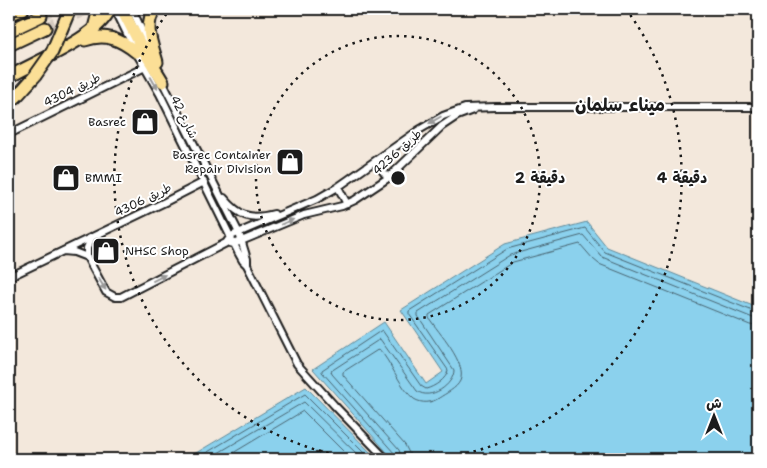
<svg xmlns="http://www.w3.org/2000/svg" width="767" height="468" font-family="'Shantell Sans','Playpen Sans Arabic',sans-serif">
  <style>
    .water { fill: #8bd1ed; stroke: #5f8999 }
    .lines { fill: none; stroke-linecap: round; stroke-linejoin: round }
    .shore { stroke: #486470; stroke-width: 1 }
    .highway-tunnel { stroke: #d3c9bf; stroke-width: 11; stroke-dasharray: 11 5.5; stroke-linecap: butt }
    .street-casing { stroke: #1c1c1c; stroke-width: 10 }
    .highway-casing { stroke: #1c1c1c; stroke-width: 15 }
    .street { stroke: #fff; stroke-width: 6 }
    .highway { stroke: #fbdf96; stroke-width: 11 }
    .highway-bridge-casing { stroke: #1c1c1c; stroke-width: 15; stroke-linecap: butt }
    .highway-bridge { stroke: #fbdf96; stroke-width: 11 }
    .oneway { fill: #999 }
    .ring { fill: none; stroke: #1c1c1c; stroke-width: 2.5; stroke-dasharray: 2.5 5 }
    .labels { text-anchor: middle; stroke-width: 4; stroke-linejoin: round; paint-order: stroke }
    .street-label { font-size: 12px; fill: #1c1c1c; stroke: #fff }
    .poi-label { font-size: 12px; fill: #1c1c1c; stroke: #fff; text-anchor: end }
    .district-label { font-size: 18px; font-weight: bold; fill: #1c1c1c; stroke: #fff }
    .centre { fill: #1c1c1c; stroke: #fff; stroke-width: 2.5 }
    .ring-label { font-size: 15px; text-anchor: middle; font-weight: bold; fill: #1c1c1c; stroke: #fff; stroke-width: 4; stroke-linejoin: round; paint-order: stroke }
  </style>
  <rect width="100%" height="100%" fill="#f3e8dc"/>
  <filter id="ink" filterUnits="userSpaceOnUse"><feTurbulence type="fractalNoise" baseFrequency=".02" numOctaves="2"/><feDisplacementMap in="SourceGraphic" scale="10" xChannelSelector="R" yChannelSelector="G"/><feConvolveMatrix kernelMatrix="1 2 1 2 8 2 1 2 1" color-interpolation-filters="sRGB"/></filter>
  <g filter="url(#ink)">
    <path class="water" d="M587 222 607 247 758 308V459H393L313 369 384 322 426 384 443 372 401 310 505 244Z
      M306 387 377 459H186Z"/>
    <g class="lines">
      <path class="shore" d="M196 459 305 394 370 459
        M208 459 304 402 362 459
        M223 459 303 411 351 459
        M396 459 395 454 322 372V370L382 330 421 386 426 389C434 387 447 379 448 370L409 314V311L507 249 585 228 605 252 758 313
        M402 459 399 450 332 374 331 371 380 339 417 391C430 401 454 385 454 370L418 316V313L510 255 583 235 602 257 753 318 758 319
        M410 459 409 453 405 445 343 375V372L379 349C391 362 401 389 414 399 422 404 432 403 439 398 446 393 456 389 460 381 468 364 438 332 429 318V315L513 262 580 244 593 259 599 264 750 325 758 326"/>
      <path class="highway-tunnel" d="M41 16 57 9
        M45 28 88 9"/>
      <defs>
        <path id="street" d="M115 9 136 52 160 94 238 252 243 261 247 265 297 364 334 405 386 459
          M132 9 147 42
          M162 81 239 233 247 259V265
          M9 134 145 67
          M375 161 388 178
          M338 187 347 204
          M224 198C240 217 250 220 274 214
          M92 237 87 248V257L106 292 115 297H121L226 243 231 236 317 199 338 187 419 130 443 116 465 108 496 107H758
          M230 243 234 244 304 215 342 206 355 200 388 178 442 126 457 116 473 110
          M63 251 74 252 87 257
          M9 263 11 276
          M9 277 165 202 204 182"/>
        <path id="highway" d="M122 9 141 46 163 82
          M155 9C143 25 152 44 157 62
          M9 15 23 9
          M94 28 99 9
          M9 31 41 16
          M85 40C105 33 120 39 136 52
          M9 45 45 28
          M9 77C38 60 96 39 110 9
          M9 103 17 96 35 76"/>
      </defs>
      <use href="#street" class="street-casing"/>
      <use href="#highway" class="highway-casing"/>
      <use href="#street" class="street"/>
      <use href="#highway" class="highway"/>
      <defs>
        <path id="highway-bridge" d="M35 76 52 52 70 9"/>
      </defs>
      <use href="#highway-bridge" class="highway-bridge-casing"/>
      <use href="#highway-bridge" class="highway-bridge"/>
    </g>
    <defs><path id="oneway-solid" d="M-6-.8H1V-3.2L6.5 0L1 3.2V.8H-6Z" transform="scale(1.25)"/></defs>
    <g class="oneway">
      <use href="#oneway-solid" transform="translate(154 83) rotate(60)"/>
      <use href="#oneway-solid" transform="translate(435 120) rotate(150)"/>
      <use href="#oneway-solid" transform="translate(287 222) rotate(-22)"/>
      <use href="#oneway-solid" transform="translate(159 278) rotate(-27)"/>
      <use href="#oneway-solid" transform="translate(102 284) rotate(58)"/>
    </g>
  </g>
  <g class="ring">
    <circle cx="398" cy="178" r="142"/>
    <path d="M358 459A284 284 0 0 1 170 9M626 9A284 284 0 0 1 438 459"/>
  </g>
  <defs>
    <symbol id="shop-square" viewBox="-11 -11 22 22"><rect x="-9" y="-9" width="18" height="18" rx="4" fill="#1c1c1c" stroke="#fff"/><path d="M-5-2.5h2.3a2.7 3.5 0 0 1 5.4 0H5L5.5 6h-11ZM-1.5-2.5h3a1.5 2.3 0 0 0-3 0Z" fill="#fff"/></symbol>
  </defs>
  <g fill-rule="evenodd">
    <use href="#shop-square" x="129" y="106" width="32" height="32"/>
    <use href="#shop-square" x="274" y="146" width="32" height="32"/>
    <use href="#shop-square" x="50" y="162" width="32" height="32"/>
    <use href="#shop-square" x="90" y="235" width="32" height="32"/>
  </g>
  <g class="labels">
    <g class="street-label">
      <text transform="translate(72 90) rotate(-26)" y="4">طريق 4304</text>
      <text transform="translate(184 117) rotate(64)" y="4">شارع 42</text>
      <text transform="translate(397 152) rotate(-42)" y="4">طريق 4236</text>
      <text transform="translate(143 200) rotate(-26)" y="4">طريق 4306</text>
    </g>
    <g class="poi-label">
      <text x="126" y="126">Basrec</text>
      <text x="271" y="159">Basrec Container<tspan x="271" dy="14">Repair Division</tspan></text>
      <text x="85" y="182" text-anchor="start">BMMI</text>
      <text x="125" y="255" text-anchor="start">NHSC Shop</text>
    </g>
    <g class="district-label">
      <text x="620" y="111">ميناء سلمان</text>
    </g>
  </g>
  <circle cx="398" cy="178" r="8" class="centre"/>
  <g class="ring-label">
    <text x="540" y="183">2 دقيقة</text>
    <text x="682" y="183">4 دقيقة</text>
  </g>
  <rect width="767" height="468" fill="none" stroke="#fff" stroke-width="30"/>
  <rect x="15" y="15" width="737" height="438" fill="none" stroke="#1c1c1c" stroke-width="2" filter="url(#ink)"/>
  <g transform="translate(714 416)" stroke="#ffffff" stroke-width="4" paint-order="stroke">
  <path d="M0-4L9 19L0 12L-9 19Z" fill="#1c1c1c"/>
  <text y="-8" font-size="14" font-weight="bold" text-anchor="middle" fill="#1c1c1c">ش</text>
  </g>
</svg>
